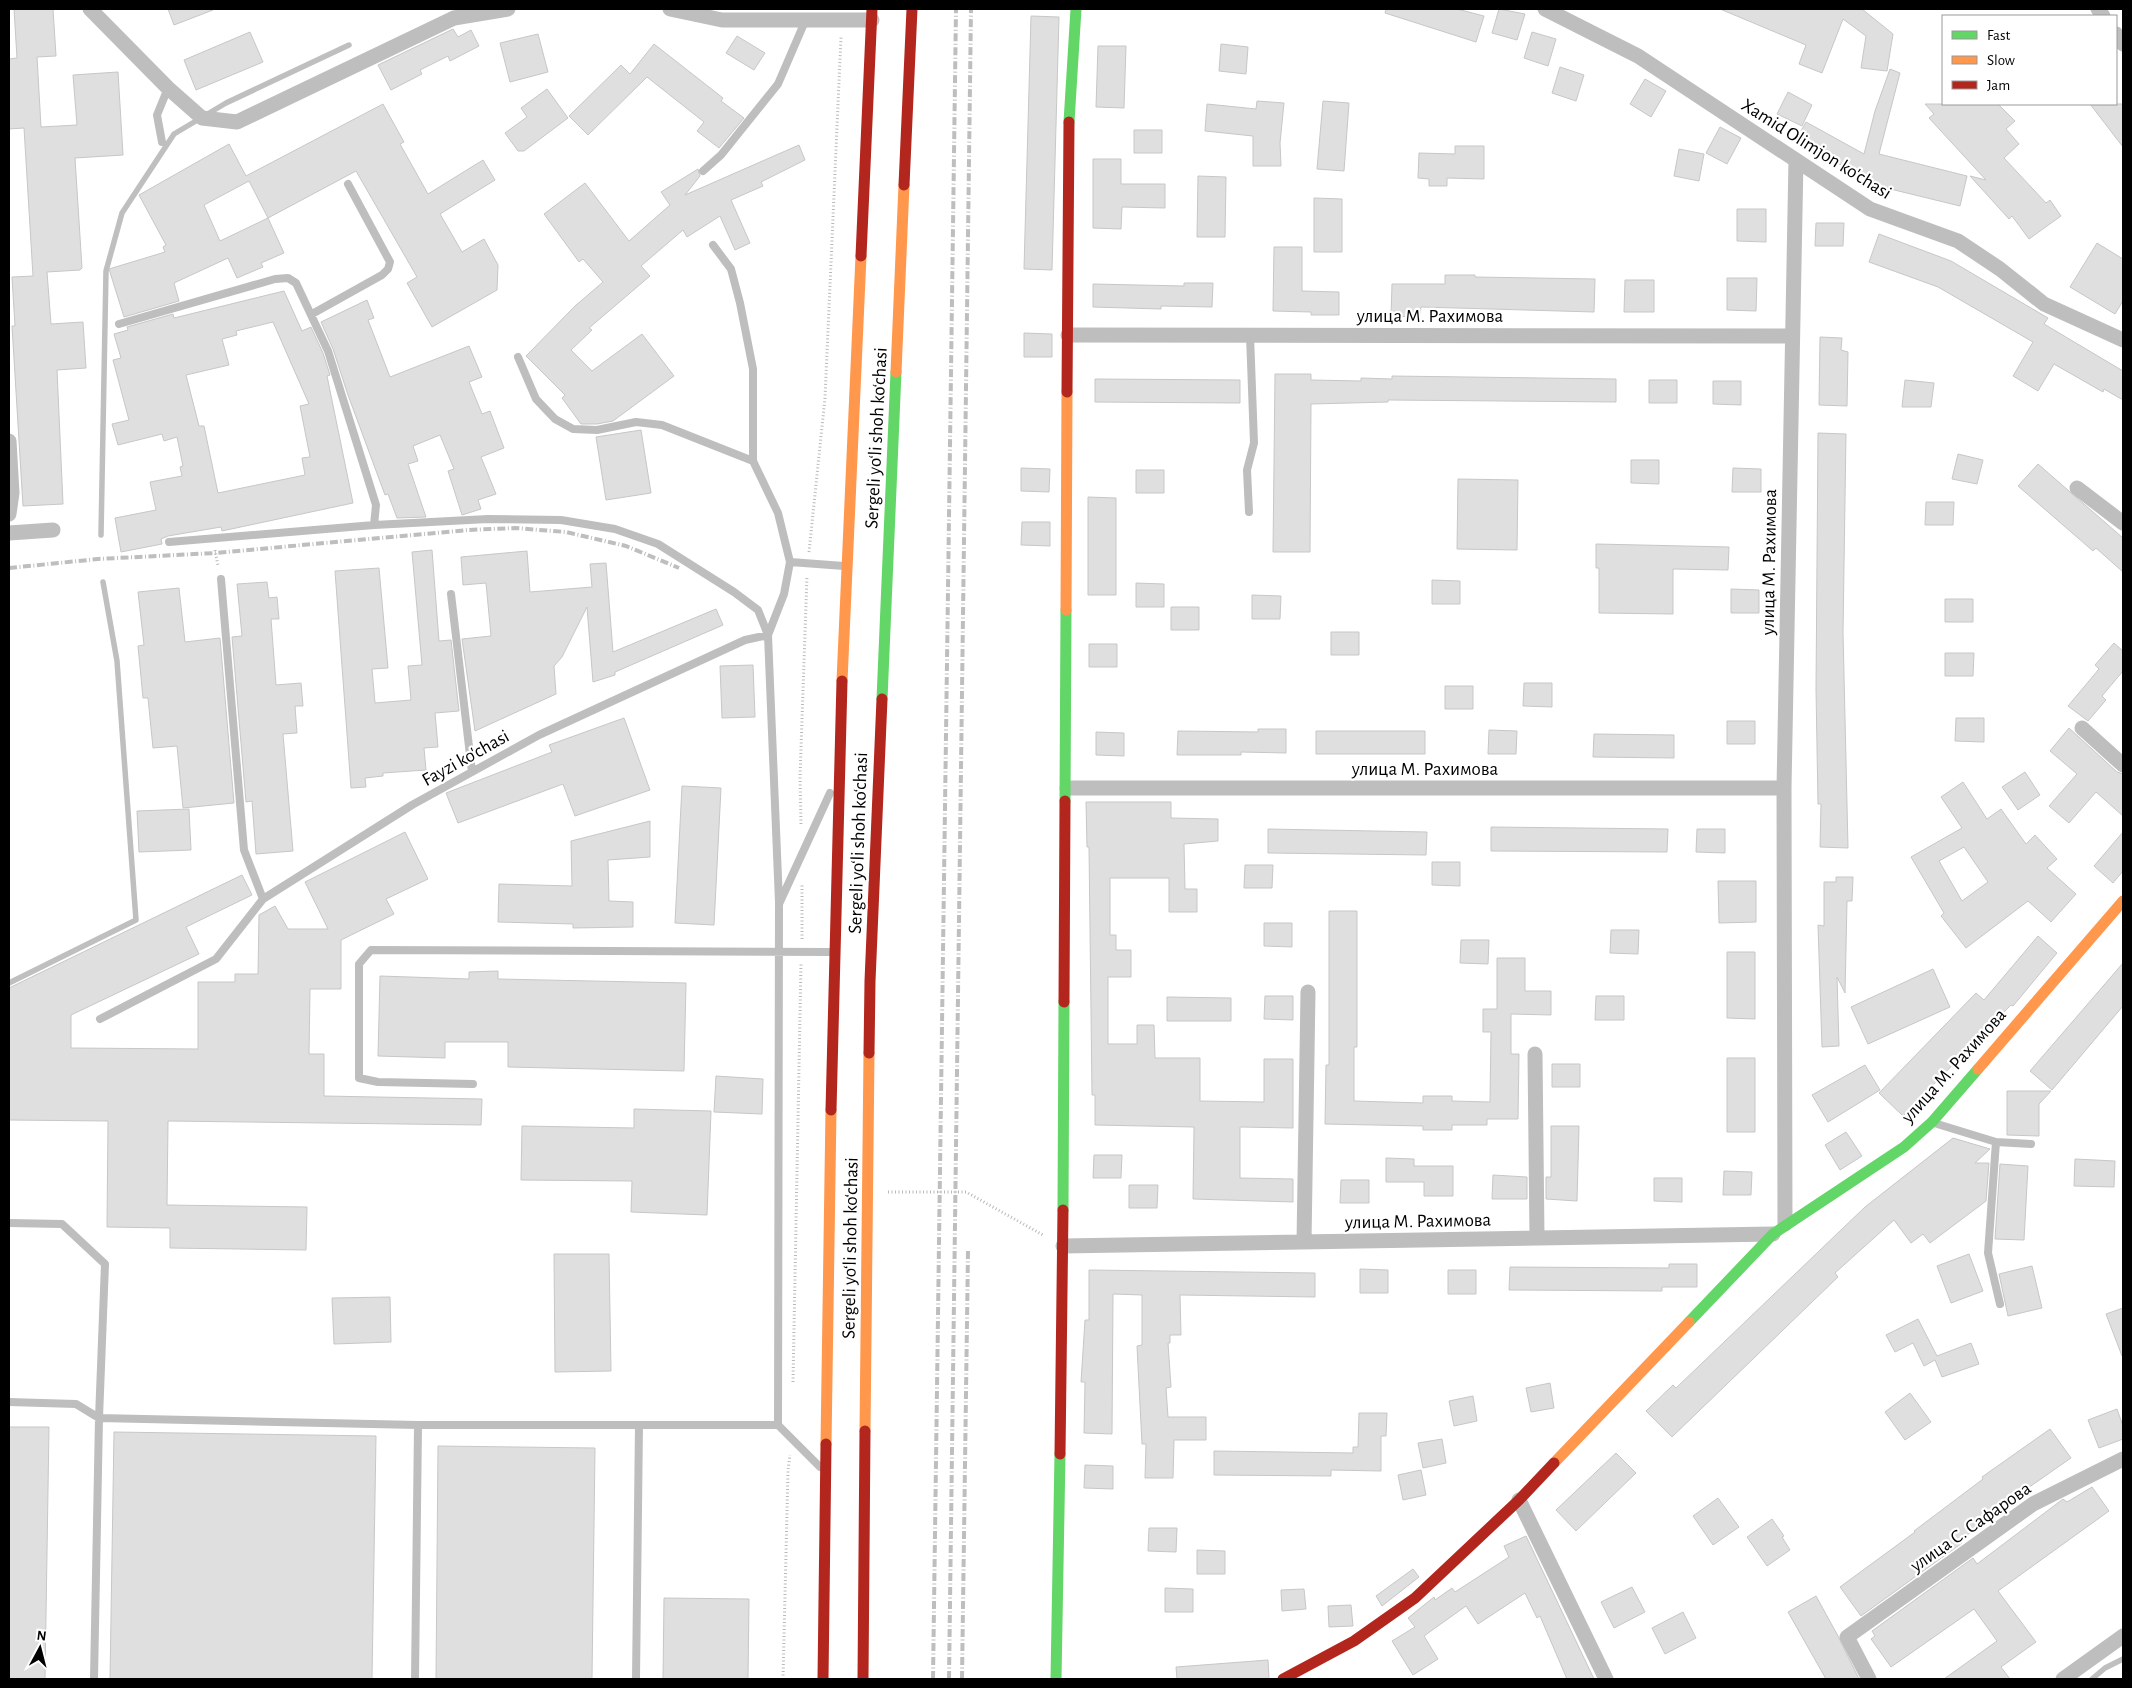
<svg xmlns="http://www.w3.org/2000/svg" width="2132" height="1688" font-family="'Alegreya Sans',sans-serif">
  <style>
    .lines { fill: none; stroke-linecap: round; stroke-linejoin: round }
    .stream { stroke: #bfbfbf; stroke-width: 5.5 }
    .building { fill: #dfdfdf; stroke: #c7c7c7; fill-rule: evenodd }
    .path { stroke: #b9b9b9; stroke-width: 3; stroke-dasharray: 1 2.5; stroke-linecap: butt }
    .lane { stroke: #bebebe; stroke-width: 8 }
    .street { stroke: #bebebe; stroke-width: 15 }
    .fast { stroke: #63d668; stroke-width: 11 }
    .slow { stroke: #ff974d; stroke-width: 11 }
    .jam { stroke: #b3261e; stroke-width: 11 }
    .rail { stroke: #bebebe; stroke-width: 4; stroke-dasharray: 8 2.5 1 2.5; stroke-linecap: butt }
    .labels { text-anchor: middle; stroke-width: 4.5; stroke-linejoin: round; paint-order: stroke }
    .street-label { font-size: 19px; fill: #000; stroke: #fff }
  </style>
  <rect width="100%" height="100%" fill="#fff"/>
  <g class="lines">
    <path class="stream" d="M101 535 106 271 122 213 174 134 226 103 349 45
      M9 983 136 920 117 661 103 582
      M2092 1679 2105 1668 2123 1659"/>
  </g>
  <path class="building" d="M14 9H53L56 56 37 57 41 127 77 125 73 75 118 72 123 155 75 158 82 268 80 270 47 272 51 324 83 322 86 368 57 370 63 504 23 506 12 326H15L12 277 33 276 24 128 9 129V59L17 58Z
    M168 9H213V10L174 25Z
    M1386 9H1457L1484 16 1476 42 1385 13Z
    M1499 9 1525 14 1517 40 1492 33Z
    M1720 9H1862L1893 34 1887 71 1861 68 1866 36 1843 19 1822 73 1799 64 1806 45Z
    M1031 16 1059 17 1052 270 1024 269Z
    M453 29 458 37 471 30 479 46 450 61 448 56 420 70 422 74 391 90 378 65Z
    M250 32 263 62 196 90 184 60Z
    M1532 32 1556 39 1548 66 1524 58Z
    M538 34 548 72 510 82 500 43Z
    M737 36 765 53 754 70 726 53Z
    M654 44 723 98 721 101 744 118 719 148 697 131 704 122 647 77 588 135 569 116 621 65 630 74Z
    M1221 44 1248 47 1246 74 1219 71Z
    M1098 46H1126L1124 108 1096 107Z
    M1560 67 1584 75 1576 101 1552 93Z
    M1890 69 1900 73 1879 154 1967 176 1960 206 1878 186 1832 160 1798 136 1806 122 1864 154 1875 111Z
    M1645 79 1666 91 1651 117 1630 104Z
    M547 89 568 118 524 151H518L505 133 527 117 521 108Z
    M1788 92 1812 105 1802 126 1777 114Z
    M1257 101 1284 103 1280 143 1281 166H1253V136L1205 131 1207 104 1256 109Z
    M1323 101 1349 103 1344 171 1317 169Z
    M383 104 404 142 400 144 428 194 483 160 495 180 440 214 462 252 484 239 498 265 497 290 432 327 407 283 417 277 356 171 268 218 249 181 204 205 220 241 268 218 284 253 261 263 263 267 237 278 228 258 174 283 179 301 124 317 109 269 165 252 163 247 166 245 139 195 229 144 246 176Z
    M1925 104H1998L2015 121 2006 129 2019 144 2004 158 2046 203 2050 200 2061 216 2029 239 2012 216 2009 219 1970 176 1986 180 1929 118 1934 114Z
    M2090 104H2123V147Z
    M1720 127 1741 138 1727 164 1706 153Z
    M1134 130H1162V153H1134Z
    M799 145 805 160 761 182 763 186 731 200 750 243 735 250 720 216 687 237 683 230 641 266 650 276 589 328 592 330 571 350 592 371 642 334 674 376 613 421 597 424H581L562 398 565 395 526 356 575 306 603 282 583 259 579 262 544 214 585 183 629 241 670 205 661 192 698 169 700 176 685 195Z
    M1455 146H1484V179L1447 178V186H1429V179L1418 178 1419 153 1455 154Z
    M1679 149 1704 154 1699 181 1674 176Z
    M1093 159H1121V184H1165V208L1122 207 1121 229 1093 228Z
    M1198 176 1226 177 1225 237H1197Z
    M1314 198 1342 199V252H1314Z
    M1737 209H1766V242L1737 241Z
    M1816 223H1844L1843 246H1815Z
    M1879 234 1951 261 2048 318 2044 324 2123 371V400L2104 389 2103 392 2054 364 2038 391 2013 376 2033 342 1938 287 1869 262Z
    M2097 243 2123 259V301L2115 314 2070 287Z
    M1274 247H1302V291L1339 292V315H1311V312L1273 311Z
    M1445 275H1475V277L1595 279 1594 312 1421 307 1420 317 1391 316 1392 284H1445Z
    M1727 278H1757L1756 311 1727 310Z
    M1625 280H1654V312H1624Z
    M1184 283H1213L1212 307 1161 306V309L1093 307V284L1184 286Z
    M284 291 302 331 311 327 323 353 330 375 327 376 353 503 222 531 221 527 168 536 161 539 162 544 121 552 115 518 156 510 150 482 182 476 180 467 183 466 177 437 164 441 162 434 118 445 112 424 129 420 113 360 121 358 114 334 128 330 127 327 173 314 174 318ZM273 322 309 404 300 406 310 457 302 458 305 475 218 493 204 426H199L186 375 229 365 222 339 237 335 236 331Z
    M367 300 374 318 368 320 390 377 469 346 482 377 469 382 482 414 490 411 504 448 481 457 496 494 478 500 481 509 462 515 448 471 454 469 440 435 413 446 418 461 408 464 426 517 397 518 388 494 385 495 348 395 333 349 321 322Z
    M1024 333 1052 334V357H1024Z
    M1820 337 1842 338 1841 350 1848 352 1847 406 1819 405Z
    M1275 374H1311V380L1361 381V378L1392 379V376L1616 379V402L1388 400V402L1311 404 1310 552H1273Z
    M1095 379 1240 380V403L1095 402Z
    M1649 380H1677V403H1649Z
    M1905 380 1934 383 1931 407H1902Z
    M1713 381H1741V405L1713 404Z
    M641 430 651 493 606 500 596 437Z
    M1818 433 1846 434 1843 632 1848 848 1820 847 1821 804H1818L1816 689Z
    M1958 454 1983 460 1977 484 1952 479Z
    M1631 460H1659V484L1631 483Z
    M2038 464 2123 538V572L2096 548 2093 551 2018 486Z
    M1021 468 1050 469 1049 492 1021 491Z
    M1733 468 1761 469V492H1732Z
    M1136 470H1164V493H1136Z
    M1458 479 1518 480 1517 550 1457 549Z
    M1088 497 1116 498V595H1088Z
    M1926 502H1954L1953 525H1925Z
    M1022 522H1050V546L1021 545Z
    M1596 544 1729 547 1728 570 1673 569V614L1599 613V568H1596Z
    M432 550 439 641 451 640 459 711 435 713 438 747 424 748 426 770 383 773V776L365 778 366 787 351 788 335 571 379 568 388 668 372 669 375 703 411 700 408 666 422 665 412 552Z
    M527 551 530 592 592 587 590 564 606 563 613 652 716 609 723 625 615 672V675L593 682 587 607 562 657 554 666 556 694 475 731 462 639 491 636 486 583 463 585 461 557Z
    M1432 580 1460 581V604H1432Z
    M267 582 269 598 277 597 279 619H271L276 685 301 683 303 706H295L297 733 283 734 293 851 256 854 252 801 246 802 232 637 242 636 237 584Z
    M1136 583 1164 584V607H1136Z
    M179 588 185 642 220 638 234 803 183 808 177 746 153 748 148 698H143L138 646 144 645 138 592Z
    M1731 589 1759 590V613H1731Z
    M1252 595 1281 596 1280 619H1252Z
    M1945 599H1973V622H1945Z
    M1171 607H1199V630H1171Z
    M1331 632H1359V655H1331Z
    M2114 643 2123 651V671L2102 696 2106 700 2088 721 2068 706 2099 669 2095 665Z
    M1089 644H1117V667H1089Z
    M1945 653H1974L1973 676H1945Z
    M753 665 755 717 722 718 720 666Z
    M1524 683H1552V707L1523 706Z
    M1445 686H1473V709H1445Z
    M624 718 650 790 575 816 563 784 458 823 446 793 552 752 549 745Z
    M1956 718H1984V742L1955 741Z
    M1727 721H1755V744H1727Z
    M2069 728 2117 772 2123 774V816L2096 792 2069 823 2049 806 2077 774 2050 751Z
    M1258 729H1286V753L1241 752V755H1177L1178 731 1258 732Z
    M1489 730 1517 731 1516 754H1488Z
    M1316 731H1425V754H1316Z
    M1096 732 1124 733V756L1096 755Z
    M1594 734 1674 735V758L1593 757Z
    M2025 772 2040 795 2018 810 2002 787Z
    M1963 782 1987 819 2001 809 2026 844 2035 835 2057 859 2047 868 2076 894 2051 922 2028 901 1966 948 1941 916 1944 913 1911 857 1962 828 1941 797ZM1964 847 1988 882 1962 901 1939 861Z
    M682 786 721 788 714 925 675 923Z
    M1086 802H1171V818L1218 819V841L1184 844 1185 889H1197V912H1169V878H1110V935H1116V950H1131V977H1108V1044H1137V1025H1154L1155 1058H1200V1101L1264 1102V1059H1293V1128L1240 1127V1178L1293 1179V1202L1193 1199 1194 1127 1095 1125V1095H1092L1089 847H1087Z
    M189 809 191 850 139 852 137 811Z
    M650 821V857L608 860 609 901 633 902V927L573 928V924L498 922 499 884 572 886 571 841Z
    M1491 827 1668 829 1667 852 1491 851Z
    M1268 829 1427 832 1426 855 1268 853Z
    M1697 829H1725V853L1696 852Z
    M405 832 428 879 386 899 394 914 341 940V989H310L309 1054H324V1096L482 1099 481 1125 168 1121 167 1205 307 1207 306 1250 170 1248V1228L107 1227 108 1121 9 1120V988L242 875 252 895 186 927 199 954 71 1015V1048L198 1049V982H235V974H258L259 915 275 906 288 929H328L305 882Z
    M2123 832V871L2113 883 2094 866Z
    M1432 862H1460V886L1432 885Z
    M1245 865H1273L1272 888H1244Z
    M1836 877H1853L1852 901H1847L1845 993 1837 977 1839 1046 1822 1047 1818 925 1824 926V882H1836Z
    M1718 881H1756V922L1719 923Z
    M1329 911H1357V1047H1354V1101L1423 1103V1096H1452V1101L1490 1102 1491 1032H1483V1009H1497V958H1525V991H1551V1015L1511 1014V1054H1519L1518 1119H1487V1125H1452V1130H1423V1126L1325 1124 1326 1065H1329Z
    M1264 923H1292V947L1264 946Z
    M1611 930H1639L1638 954 1610 953Z
    M2038 936 2057 953 2013 1006 2011 1005 1903 1116 1879 1093 1976 993 1984 1000Z
    M1461 940H1489L1488 964 1460 963Z
    M1727 952H1755V1019L1727 1018Z
    M2123 963V1006L2052 1090 2030 1071Z
    M1933 969 1950 1007 1868 1044 1851 1007Z
    M498 971V979L686 983 684 1071 508 1067V1042H445V1058L378 1056 380 976 469 979V972Z
    M1265 996H1293V1020L1264 1019Z
    M1596 996H1624V1020H1595Z
    M1167 997 1231 998V1021H1167Z
    M1727 1058H1755V1132H1727Z
    M1552 1064H1580V1087H1552Z
    M1865 1065 1880 1090 1828 1122 1812 1095Z
    M716 1076 763 1079 762 1114 714 1112Z
    M2007 1091H2051L2039 1104V1136L2007 1135Z
    M634 1109 711 1111 707 1215 631 1212 632 1181 521 1180 522 1126 634 1128Z
    M1551 1126H1579L1577 1201 1546 1199V1177H1551Z
    M1846 1132 1862 1156 1840 1170 1825 1145Z
    M1953 1138 1990 1149 1975 1163H1989L1986 1201 1930 1243 1923 1234 1911 1243 1894 1220 1835 1273 1838 1277 1672 1437 1646 1411 1673 1385 1676 1388 1865 1207Z
    M1094 1155H1122L1121 1178H1093Z
    M1386 1158 1414 1159V1166H1453V1196H1424V1182H1386Z
    M2075 1159 2115 1161 2114 1187 2074 1186Z
    M2000 1164 2028 1166 2024 1240 1995 1239Z
    M1724 1171 1752 1172 1751 1195H1723Z
    M1493 1175 1527 1177V1199H1492Z
    M1654 1178H1682V1202L1654 1201Z
    M1341 1180H1369V1203H1340Z
    M1129 1185H1158L1157 1208H1129Z
    M554 1254H609L611 1371 555 1372Z
    M1969 1254 1983 1291 1951 1303 1937 1266Z
    M1669 1264H1697V1287H1662V1291L1509 1290 1510 1267 1669 1268Z
    M2032 1266 2042 1308 2008 1316 1999 1274Z
    M1360 1269 1388 1270V1293H1360Z
    M1089 1270 1315 1273V1297L1180 1295 1181 1335H1170V1343H1168L1171 1387 1166 1388 1168 1417H1206V1440H1174L1173 1478H1145L1146 1444H1142L1137 1346 1142 1345V1295L1113 1294 1112 1434 1084 1433 1085 1382H1081L1085 1320H1089Z
    M1448 1270H1476V1294H1448Z
    M390 1297 391 1342 334 1344 332 1298Z
    M2123 1308V1355L2122 1356 2106 1314Z
    M1918 1319 1937 1356 1971 1343 1979 1364 1942 1377 1935 1360 1924 1366 1913 1343 1895 1352 1886 1335Z
    M1550 1383 1554 1408 1531 1412 1526 1388Z
    M1910 1393 1931 1422 1905 1440 1885 1412Z
    M1473 1396 1477 1421 1454 1426 1449 1401Z
    M2117 1409 2123 1426V1439L2099 1448 2088 1420Z
    M1359 1413H1387L1386 1436H1381V1471L1331 1470V1476L1214 1475V1451L1353 1453V1447H1358Z
    M9 1427H49L45 1679H9Z
    M2050 1429 2071 1458 1992 1513 1994 1516 1960 1540 1962 1543 1861 1616 1840 1587 1915 1532 1914 1531 1983 1479 1982 1477Z
    M114 1432 376 1436 372 1679H110Z
    M1442 1439 1446 1463 1423 1468 1418 1443Z
    M438 1446 595 1448 592 1679H436Z
    M1616 1453 1636 1473 1576 1531 1556 1510Z
    M1085 1465 1113 1466V1489L1084 1488Z
    M1421 1470 1426 1495 1403 1500 1398 1475Z
    M2092 1487 2109 1511 1998 1591 2036 1642 2001 1667 2010 1679H1944L1997 1641 1974 1609 1891 1667 1871 1639 1875 1636 1872 1631 1973 1558 1977 1564 2063 1499 2067 1502Z
    M1718 1498 1739 1527 1713 1545 1693 1516Z
    M1772 1519 1784 1536 1782 1537 1790 1550 1767 1566 1747 1537Z
    M1149 1528H1177L1176 1552 1148 1551Z
    M1526 1536 1594 1679H1567L1540 1616 1537 1618 1525 1593 1478 1624 1466 1606 1424 1636 1438 1659 1413 1675 1392 1641 1415 1627 1408 1618 1434 1597 1435 1600 1452 1588 1455 1592 1509 1557 1504 1546Z
    M1197 1550 1225 1551V1574H1197Z
    M1413 1569 1419 1577 1382 1606 1376 1596Z
    M1632 1587 1645 1612 1614 1628 1601 1602Z
    M1165 1588 1193 1589V1612H1165Z
    M1304 1589 1306 1609 1282 1611 1281 1590Z
    M1816 1596 1838 1636 1859 1679H1826L1788 1612Z
    M664 1598 749 1599 748 1679H663Z
    M1351 1605 1353 1626 1329 1627 1328 1606Z
    M1683 1612 1696 1638 1665 1654 1652 1628Z
    M1268 1660 1269 1679H1177L1176 1667Z"/>
  <g class="lines">
    <path class="path" d="M215 550 218 566
      M809 552 825 398 841 37
      M801 824 800 777 807 576
      M802 939V885
      M888 1192H966L1043 1235
      M793 1382 801 963
      M783 1679 788 1470 790 1455"/>
    <path class="lane" d="M162 142 157 115 168 88
      M703 171 721 155 778 84 806 19
      M312 314 382 275 388 269 390 262 348 184
      M119 324 275 279 288 278 296 283 328 351 376 505 374 525 169 542
      M518 357 536 399 555 419 573 429 597 430 636 422 662 425 753 461
      M1249 512 1247 470 1254 443 1250 335
      M374 525 488 519 561 520 615 529 658 544 734 592 758 610 768 635 779 902
      M790 562 844 566
      M221 579 244 850 263 899
      M451 594 472 772
      M100 1019 216 959 263 899 412 805 539 735 745 640 768 635 784 594 790 562 778 513 753 461V369L740 303 731 269 713 245
      M473 1084 378 1082 359 1078V964L371 950 832 952
      M1934 1123 1996 1142 1988 1253 2000 1304
      M1996 1142 2031 1144
      M9 1223 62 1224 105 1264 99 1418 76 1404 9 1402
      M820 1467 778 1425 779 904 830 793
      M94 1679 99 1418 418 1425H778
      M415 1679 418 1425
      M636 1679 639 1425"/>
    <path class="street" d="M90 9 168 88 202 118 237 122 454 18 508 9
      M670 9 722 20H872
      M1545 9 1638 56 1870 209 1958 241 2000 269 2044 304 2123 340
      M2098 9 2103 16
      M2116 34 2123 44
      M1068 335 1791 336
      M9 441 12 493 9 514
      M2077 488 2123 523
      M9 533 53 530
      M2082 728 2123 765
      M1067 788H1784
      M1535 1054 1537 1238
      M1785 1224 1784 788 1796 160
      M1304 1242 1308 992
      M1063 1246 1773 1234
      M1519 1500 1606 1679
      M1869 1679 1847 1637 2033 1504 2123 1459
      M2063 1679 2123 1636"/>
    <path class="fast" d="M1069 122 1076 9
      M882 699 896 372
      M1065 801 1066 610
      M1063 1210 1064 1002
      M1689 1322 1773 1234 1904 1147 1932 1122 1978 1069
      M1056 1679 1060 1454"/>
    <path class="slow" d="M896 372 904 185
      M1066 610 1067 392
      M842 681 861 256
      M1978 1069 2123 901
      M865 1431 869 1053
      M826 1444 831 1110
      M1554 1463 1689 1322"/>
    <path class="jam" d="M904 185 912 9
      M861 256 872 9
      M1067 392 1069 122
      M1064 1002 1065 801
      M869 1053 870 981 882 699
      M831 1110 842 681
      M1060 1454 1063 1210
      M823 1679 826 1444
      M863 1679 865 1431
      M1283 1679 1354 1641 1415 1598 1519 1500 1554 1463"/>
    <path class="rail" d="M9 568 98 559 215 553 468 530 515 528 566 532 626 546 679 568
      M933 1679 956 9
      M949 1679 971 9
      M962 1679 968 1251"/>
  </g>
  <g class="labels">
    <g class="street-label">
      <text transform="translate(1817 148) rotate(32)" y="7">Xamid Olimjon ko'chasi</text>
      <text x="1430" y="322">улица М. Рахимова</text>
      <text transform="translate(875 438) rotate(-87)" y="7">Sergeli yo‘li shoh ko‘chasi</text>
      <text transform="translate(1768 562) rotate(-89)" y="7">улица М. Рахимова</text>
      <text transform="translate(465 757) rotate(-29)" y="7">Fayzi ko'chasi</text>
      <text x="1425" y="775">улица М. Рахимова</text>
      <text transform="translate(857 843) rotate(-88)" y="7">Sergeli yo‘li shoh ko‘chasi</text>
      <text transform="translate(1953 1065) rotate(-48)" y="7">улица М. Рахимова</text>
      <text transform="translate(1418 1220) rotate(-1)" y="7">улица М. Рахимова</text>
      <text transform="translate(849 1248) rotate(-89)" y="7">Sergeli yo‘li shoh ko‘chasi</text>
      <text transform="translate(1970 1526) rotate(-35)" y="7">улица С. Сафарова</text>
    </g>
  </g>
  <rect width="2132" height="1688" fill="none" stroke="#000000" stroke-width="20"/>
  <rect x="1942" y="15" width="175" height="90" fill="#ffffff" stroke="#999999"/>
  <rect x="1952" y="31" width="25" height="8" fill="#63d668" stroke="#999999"/>
  <text x="1987" y="40" font-size="15" fill="#000000">Fast</text>
  <rect x="1952" y="56" width="25" height="8" fill="#ff974d" stroke="#999999"/>
  <text x="1987" y="65" font-size="15" fill="#000000">Slow</text>
  <rect x="1952" y="81" width="25" height="8" fill="#b3261e" stroke="#999999"/>
  <text x="1987" y="90" font-size="15" fill="#000000">Jam</text>
  <g transform="translate(40 1648) rotate(7)" stroke="#ffffff" stroke-width="4" paint-order="stroke">
  <path d="M0-4L9 19L0 12L-9 19Z" fill="#000000"/>
  <text y="-8" font-size="14" font-weight="bold" text-anchor="middle" fill="#000000">N</text>
  </g>
</svg>
